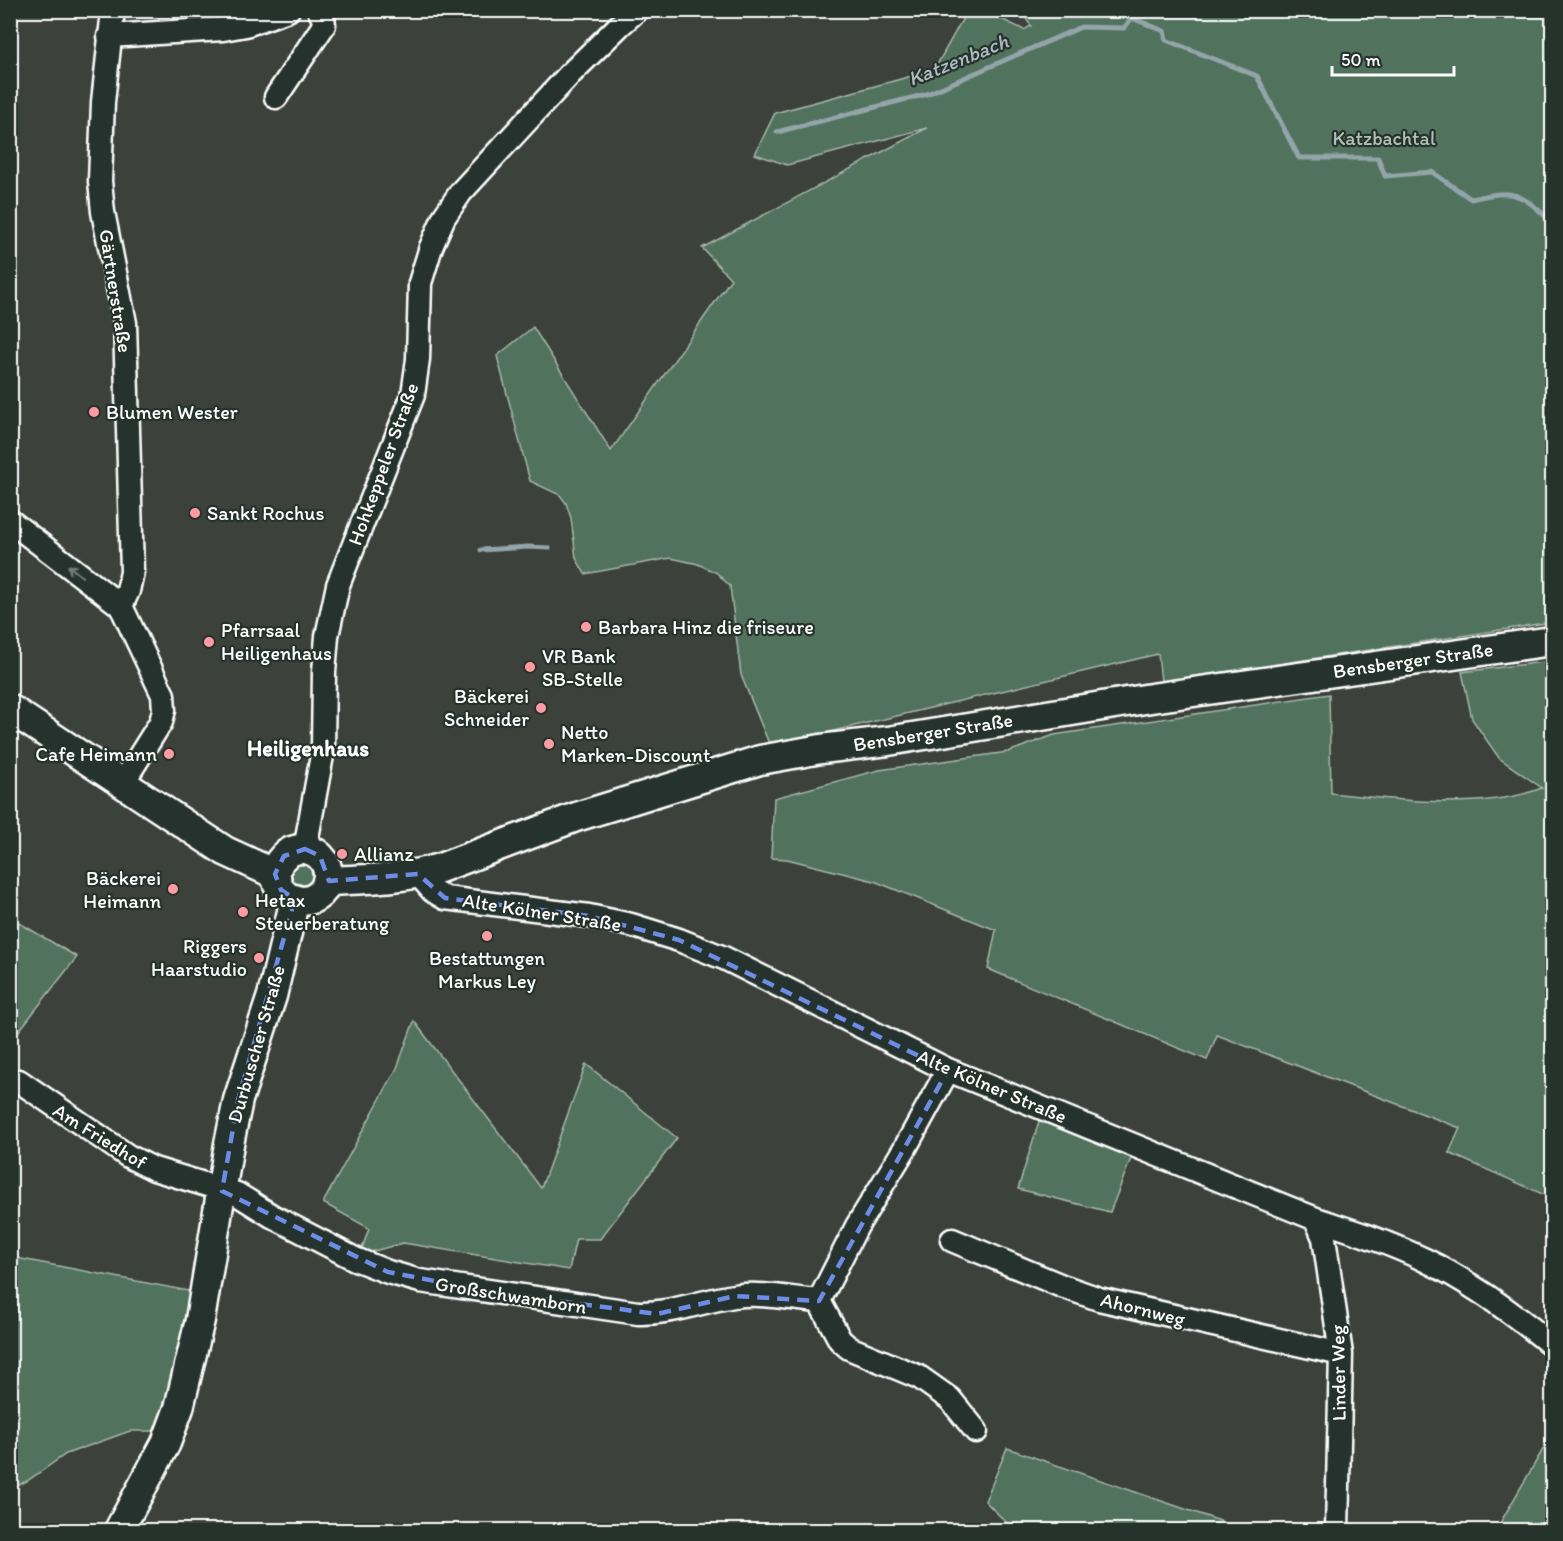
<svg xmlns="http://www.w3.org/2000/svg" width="1563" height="1541" font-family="Itim,sans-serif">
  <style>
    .green { fill: #51725c; stroke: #a8b8ae; stroke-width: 1.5 }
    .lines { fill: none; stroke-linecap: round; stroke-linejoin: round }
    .stream { stroke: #93a5aa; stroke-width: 5 }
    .minor-casing { stroke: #fff; stroke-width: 27 }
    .major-casing { stroke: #fff; stroke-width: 33 }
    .minor { stroke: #26332d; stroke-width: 22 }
    .major { stroke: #26332d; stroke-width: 28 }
    .oneway { stroke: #727a76 }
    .marked { fill: none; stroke: #6c8ce6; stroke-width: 4.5; stroke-dasharray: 12 8; stroke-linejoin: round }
    .poi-dot { fill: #ff9aa2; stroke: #26332d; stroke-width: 2 }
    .labels { text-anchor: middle; stroke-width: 4.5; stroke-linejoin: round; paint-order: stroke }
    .park-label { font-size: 20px; fill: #b1c0b6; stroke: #26332d }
    .street-label { font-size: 20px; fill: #fff; stroke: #26332d }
    .poi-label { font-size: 20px; fill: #fff; stroke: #26332d; text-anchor: start }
    .water-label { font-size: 21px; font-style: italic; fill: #aebcc0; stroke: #26332d }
    .quarter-label { font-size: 22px; font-weight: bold; fill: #fff; stroke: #26332d }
  </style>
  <rect width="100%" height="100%" fill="#3c413b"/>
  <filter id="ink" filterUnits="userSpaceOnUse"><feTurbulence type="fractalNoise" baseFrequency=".0167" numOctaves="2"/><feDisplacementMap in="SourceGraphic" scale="12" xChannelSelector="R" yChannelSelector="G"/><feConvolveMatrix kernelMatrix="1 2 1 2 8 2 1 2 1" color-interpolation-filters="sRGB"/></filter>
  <g filter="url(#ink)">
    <path class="green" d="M967 11H985L1024 30 1031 26 1021 11H1552V622L1161 682 1158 654 770 746 741 675 730 586 717 573 698 564 671 558 585 574 576 558 571 518 566 503 560 495 530 481 497 356 533 327 611 451 731 279 702 248 927 128 787 165 755 154 775 113 934 70Z
      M1552 661V1210L1545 1195 1449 1153 1460 1128 1217 1035 1207 1060 988 969 996 930 874 881 787 859 771 858 774 798 879 770 1008 752 1054 735 1329 694 1331 793C1394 800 1483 811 1542 788L1499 758 1472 719 1462 672Z
      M285 875a16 16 0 1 1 32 0a16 16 0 1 1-32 0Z
      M11 918 77 957 11 1041Z
      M414 1021 541 1188 586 1064 677 1138 600 1239H576L569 1270 403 1243 360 1255 369 1228 323 1203 397 1068Z
      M1040 1118 1132 1156 1110 1212 1018 1189Z
      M11 1257 194 1292 164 1425 155 1431H130L66 1454 27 1481 11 1488Z
      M1552 1434V1530H1496Z
      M1007 1448 1223 1522 1220 1530H1009L1011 1527 985 1501Z"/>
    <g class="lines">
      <path class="stream" d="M1121 10 1135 19
        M777 132 927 94 1081 27 1124 28 1132 18 1164 31 1166 40 1257 76 1299 158H1378L1385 176 1432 172 1471 199C1507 191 1518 189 1545 216L1552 211
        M481 550 528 547 549 548"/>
      <defs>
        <path id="minor" d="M113 10 103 102 100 181 103 212 125 323 132 572 128 591 121 606
          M109 36 223 29 246 25 288 10
          M276 97 324 25 323 17 319 10
          M10 521 121 606 163 695 164 710 161 722 122 784
          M305 849 323 750 324 672 327 636 338 585 413 395 418 359 420 283 431 247 444 217 461 192 570 74 620 25 637 10
          M418 874 433 891 445 898 589 916 631 925 679 940 724 958 948 1070 1316 1219C1353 1231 1390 1243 1425 1260 1471 1282 1513 1313 1552 1345
          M19 1081 128 1156 154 1169 237 1194 272 1216 355 1259 388 1272 420 1281 638 1313C672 1314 701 1301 734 1296 762 1292 792 1299 819 1301
          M1316 1219 1324 1238 1341 1354 1337 1530
          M952 1240 1062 1286 1099 1299 1341 1354
          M819 1301 857 1226 905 1148 948 1070
          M819 1301 840 1340 849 1348 919 1377 950 1399 976 1431"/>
        <path id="major" d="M10 709 225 851 275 874
          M276 875a26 26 0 1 1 52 0a26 26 0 1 1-52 0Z
          M327 881C366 879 403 879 440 868L576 817 760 760 821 749 888 741 1151 698 1552 641
          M119 1530 166 1443 179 1408 200 1320 229 1144 238 1100 272 996 295 899"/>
      </defs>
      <use href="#minor" class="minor-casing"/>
      <use href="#major" class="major-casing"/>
      <use href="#minor" class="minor"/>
      <use href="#major" class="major"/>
    </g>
    <defs><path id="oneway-shaft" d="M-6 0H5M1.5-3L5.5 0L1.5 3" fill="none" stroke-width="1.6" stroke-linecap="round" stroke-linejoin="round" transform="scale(1.5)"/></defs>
    <use class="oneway" href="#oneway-shaft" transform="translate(75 571) rotate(-141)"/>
  </g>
  <path class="marked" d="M305 849 320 856 329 881 418 874 445 898 589 916 679 940 948 1070 819 1301 735 1296 657 1314 497 1293 388 1272 222 1191 238 1100 295 899 281 890 275 874 284 856Z"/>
  <g class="poi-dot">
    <circle cx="94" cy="412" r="6"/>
    <circle cx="195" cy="513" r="6"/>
    <circle cx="586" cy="627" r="6"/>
    <circle cx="209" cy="642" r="6"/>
    <circle cx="530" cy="667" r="6"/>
    <circle cx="541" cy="708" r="6"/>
    <circle cx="549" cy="744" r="6"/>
    <circle cx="169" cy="754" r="6"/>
    <circle cx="342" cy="854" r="6"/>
    <circle cx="173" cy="889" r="6"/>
    <circle cx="243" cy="912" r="6"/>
    <circle cx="487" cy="936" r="6"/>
    <circle cx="259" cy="958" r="6"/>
  </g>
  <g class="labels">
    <g class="park-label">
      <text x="1384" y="145">Katzbachtal</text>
    </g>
    <g class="street-label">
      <text transform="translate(116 291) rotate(81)" y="7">Gärtnerstraße</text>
      <text transform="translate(383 464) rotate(-70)" y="7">Hohkeppeler Straße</text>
      <text transform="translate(1413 660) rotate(-8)" y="7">Bensberger Straße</text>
      <text transform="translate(933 732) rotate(-9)" y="7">Bensberger Straße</text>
      <text transform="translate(542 912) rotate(9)" y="7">Alte Kölner Straße</text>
      <text transform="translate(256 1044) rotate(-74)" y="7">Durbuscher Straße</text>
      <text transform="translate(992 1086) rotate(23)" y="7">Alte Kölner Straße</text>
      <text transform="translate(100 1136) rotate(32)" y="7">Am Friedhof</text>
      <text transform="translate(511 1295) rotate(9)" y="7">Großschwamborn</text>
      <text transform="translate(1143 1309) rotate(14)" y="7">Ahornweg</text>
      <text transform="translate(1338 1373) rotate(-91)" y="7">Linder Weg</text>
    </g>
    <g class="poi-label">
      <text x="106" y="419">Blumen Wester</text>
      <text x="207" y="520">Sankt Rochus</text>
      <text x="598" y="634">Barbara Hinz die friseure</text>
      <text x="221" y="637">Pfarrsaal<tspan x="221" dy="23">Heiligenhaus</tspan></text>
      <text x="542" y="663">VR Bank<tspan x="542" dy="23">SB-Stelle</tspan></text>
      <text x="529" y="703" text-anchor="end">Bäckerei<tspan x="529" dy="23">Schneider</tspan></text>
      <text x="561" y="739">Netto<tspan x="561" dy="23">Marken-Discount</tspan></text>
      <text x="157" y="761" text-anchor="end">Cafe Heimann</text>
      <text x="354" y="861">Allianz</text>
      <text x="161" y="885" text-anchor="end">Bäckerei<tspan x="161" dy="23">Heimann</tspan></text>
      <text x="255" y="907">Hetax<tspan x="255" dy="23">Steuerberatung</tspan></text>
      <text x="247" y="953" text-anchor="end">Riggers<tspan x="247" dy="23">Haarstudio</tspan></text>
      <text x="487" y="965" text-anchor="middle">Bestattungen<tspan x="487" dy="23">Markus Ley</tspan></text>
    </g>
    <g class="water-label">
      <text transform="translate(958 60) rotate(-22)" y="7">Katzenbach</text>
    </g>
    <g class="quarter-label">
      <text x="308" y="756">Heiligenhaus</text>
    </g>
  </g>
  <rect width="1563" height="1541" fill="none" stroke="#26332d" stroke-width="36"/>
  <rect x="18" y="18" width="1527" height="1505" fill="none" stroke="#fff" stroke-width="2" filter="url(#ink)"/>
  <path d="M1332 66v9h122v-9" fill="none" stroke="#ffffff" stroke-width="3"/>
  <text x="1341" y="66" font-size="18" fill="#ffffff" stroke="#26332d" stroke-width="4.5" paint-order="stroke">50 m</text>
</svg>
